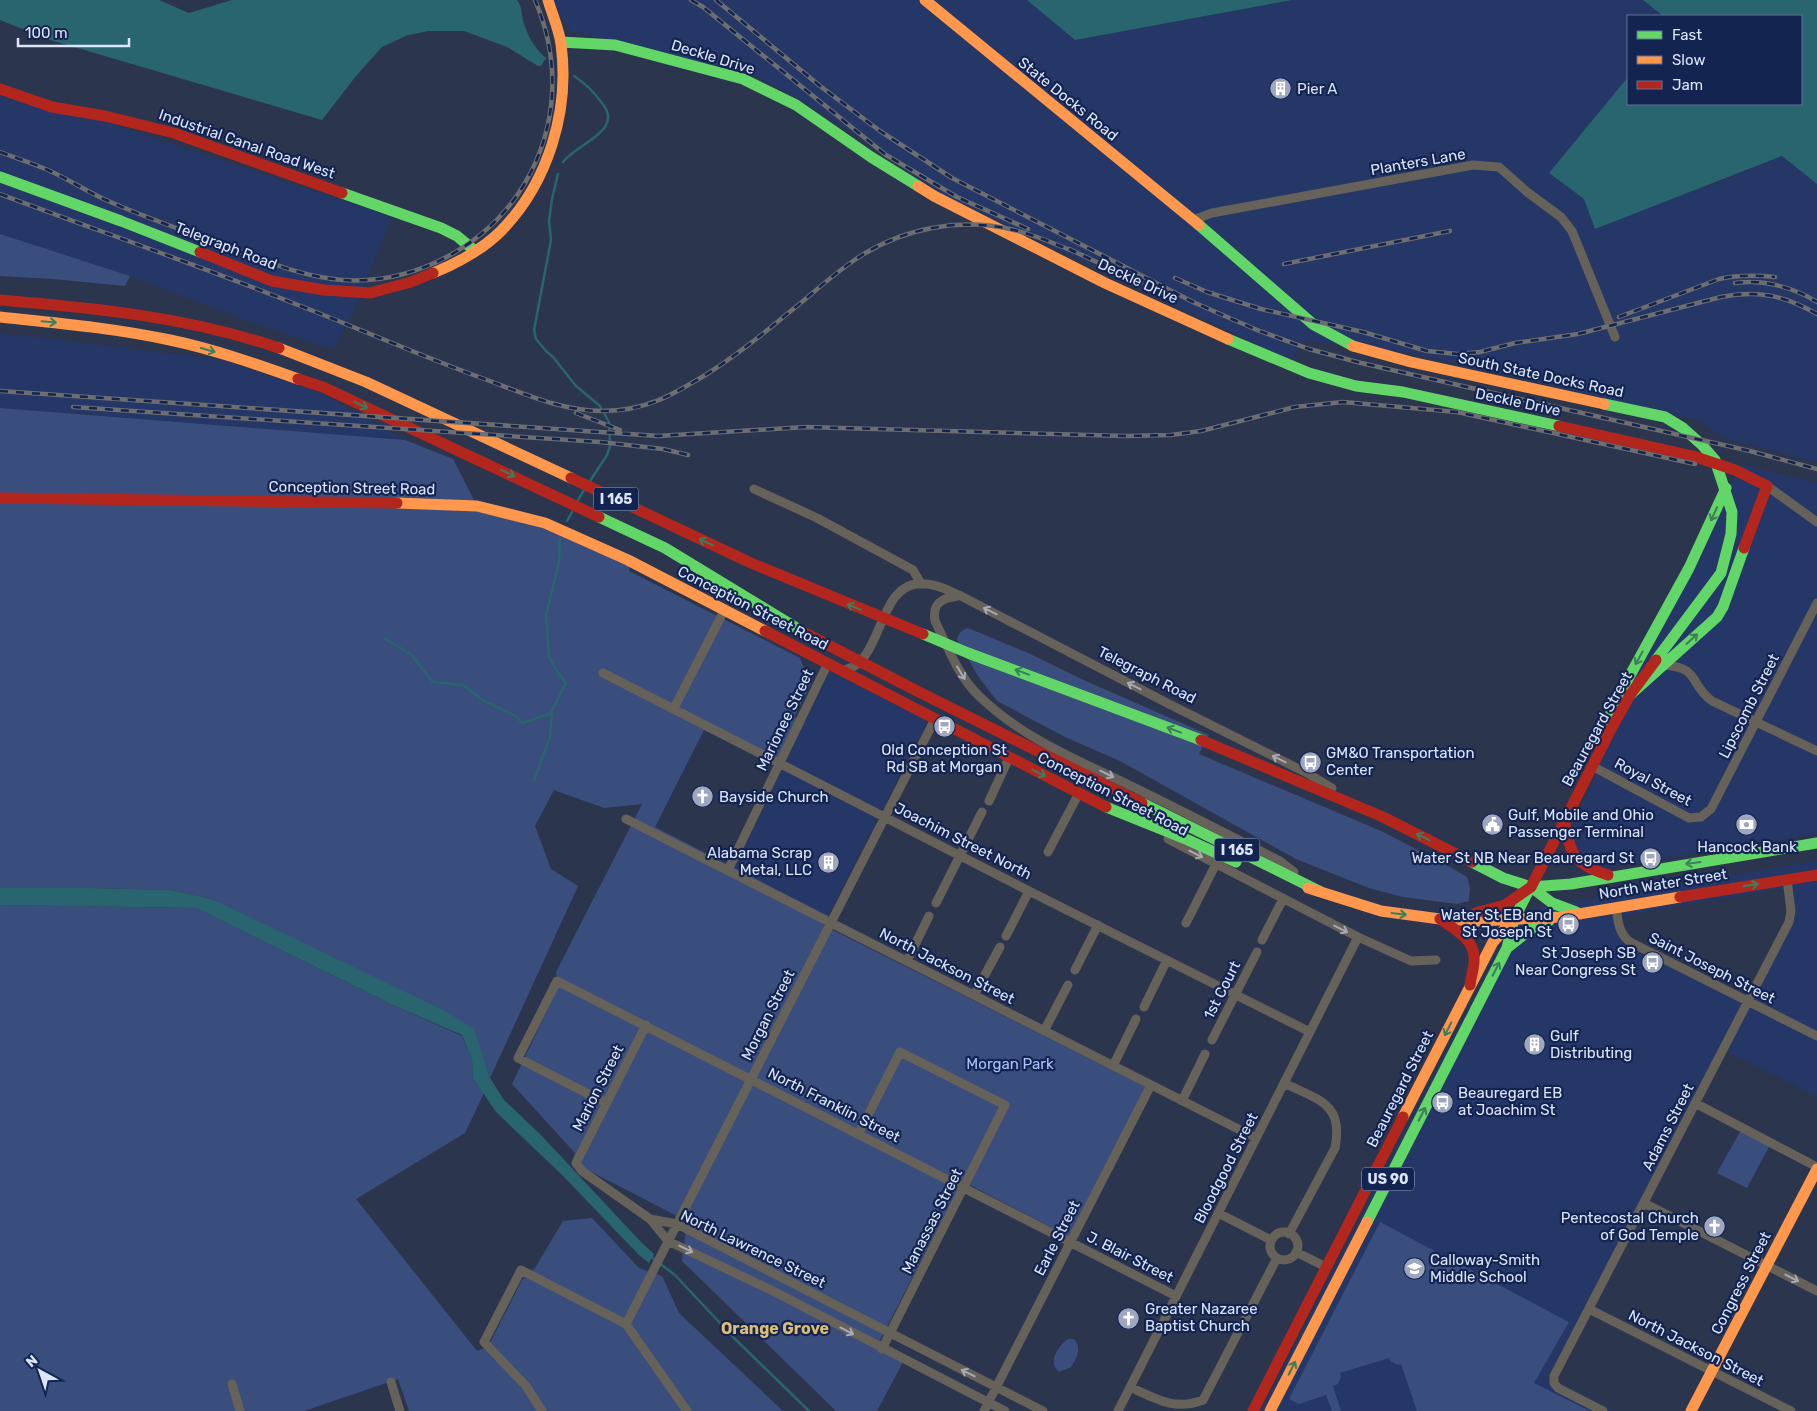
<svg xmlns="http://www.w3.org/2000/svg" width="1817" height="1411" font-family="Rubik,sans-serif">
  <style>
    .built { fill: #243767 }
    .green { fill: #3a4e7e }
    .water { fill: #28656e }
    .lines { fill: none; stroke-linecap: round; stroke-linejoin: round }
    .stream { stroke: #28656e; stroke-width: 2.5 }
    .street { stroke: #66625a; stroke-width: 9 }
    .fast { stroke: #63d668; stroke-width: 11 }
    .slow { stroke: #ff974d; stroke-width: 11 }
    .jam { stroke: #b3261e; stroke-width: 11 }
    .rail-casing { stroke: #6d6e70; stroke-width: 4.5 }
    .rail { stroke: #142450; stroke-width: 2.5; stroke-dasharray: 8; stroke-linecap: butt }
    .oneway { stroke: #3c7d5c }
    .oneway2 { stroke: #a6aab3 }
    .labels { text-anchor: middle; stroke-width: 4.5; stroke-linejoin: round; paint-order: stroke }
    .shield { fill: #142450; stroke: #9fabc8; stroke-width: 1 }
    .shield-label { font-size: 14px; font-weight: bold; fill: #dbe5fc }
    .street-label { font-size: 15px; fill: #dbe5fc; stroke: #142450 }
    .poi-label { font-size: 15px; fill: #dbe5fc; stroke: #142450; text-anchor: start }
    .park-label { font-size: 15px; fill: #aac3fc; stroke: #142450 }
    .neighbourhood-label { font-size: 16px; font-weight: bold; fill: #ddbc73; stroke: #142450 }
  </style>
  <rect width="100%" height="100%" fill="#2c354e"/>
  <path class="built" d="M552 0H1027L1075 40 1292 0H1643L1663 16H1628V77L1549 173 1584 199 1711 185 1782 156 1817 184V462L1724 438 1701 421 1412 353 1305 341 1292 359 1264 348 941 194 822 112 754 75 570 31Z
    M0 87 392 217 352 314 333 349 245 320 130 276 0 234Z
    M0 334 36 337 222 360 319 392 405 440 0 408Z
    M1741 464 1817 483V834L1602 868 1582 862 1571 830 1596 776 1585 770Z
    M830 671 927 721 828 916 734 868Z
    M1817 861V1097L1726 1051 1791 921 1794 889 1771 890 1621 916 1624 932 1635 941 1746 996 1557 1381 1613 1411H1261L1501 945 1531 909Z"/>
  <path class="green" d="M0 234 130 276 125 286 53 279 0 276Z
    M0 408 405 440 453 459 477 506 545 523 631 561 629 571 800 658 811 684 794 717 805 722 782 768 704 730 655 827 828 916 823 925 1146 1087 1070 1237 962 1181 876 1348 903 1362 877 1411H836L682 1261 687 1221 572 1162 575 1153 512 1084 558 988 556 972 642 804 604 808 554 790 535 826 551 869 578 886 490 1078 473 1029 212 899 171 890 90 888H0Z
    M968 628 1028 653 1088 682 1209 735 1199 754 1381 831 1443 863 1467 877 1470 887 1469 901 1457 904 1403 897 1369 888 1296 859 1120 761 1065 737 997 701 978 676 957 640C959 633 961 630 968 628Z
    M0 905 196 908 395 1006 462 1036 472 1060 473 1078 484 1093 465 1133 356 1199 477 1351 485 1348 491 1341 522 1280 535 1268 563 1221 592 1218 639 1268 662 1276 679 1313 783 1411H409L398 1379 304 1411H0Z
    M1741 1130 1770 1145 1747 1188 1717 1173Z
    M1380 1222 1569 1322 1534 1383 1590 1411H1417L1401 1364 1398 1365 1390 1361 1389 1358 1340 1373 1341 1377 1338 1384 1333 1386 1341 1411H1332L1326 1395 1299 1404 1289 1399Z
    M1068 1339H1074C1082 1348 1077 1358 1071 1367L1059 1372C1047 1362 1058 1346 1068 1339Z"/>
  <path class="water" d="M0 0H159L189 13 232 0H517C522 6 521 12 523 20 527 35 534 48 546 58L541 66H538L507 47 464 31H429L408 35 382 47 356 76 322 120 47 39 0 20Z
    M1027 0H1292L1075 40Z
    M1643 0H1817V184L1782 156 1595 229 1584 199 1549 173 1628 77V104H1801V16H1663Z
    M0 888H90L171 890 212 899 445 1011 474 1029 490 1078 504 1100 540 1134 641 1242 654 1254 649 1263 639 1255 562 1175 496 1112 473 1078 472 1060 462 1035 395 1006 196 908 0 905Z"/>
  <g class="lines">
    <path class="stream" d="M563 162C577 143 625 131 602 103 594 92 585 83 574 76
      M558 174 552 199 549 221 551 240 534 330 536 339 546 351 553 357 576 386 600 406 609 422 610 446 607 455 590 481
      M578 500 584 490
      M567 521 572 512
      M384 638 412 655 433 682 463 685 484 701 516 716 522 723 552 713
      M534 780 550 737 552 710 566 683 556 670 549 656 546 616 559 562 560 538
      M651 1257 675 1275 734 1338 809 1411"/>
    <path class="street" d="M1193 220 1212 213 1473 165 1499 167 1527 192 1561 217 1572 231 1615 337
      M1767 486 1817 522
      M754 489 817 518 913 570 921 584
      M958 596C942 598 932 603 935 621 948 647 958 676 979 696 1022 738 1078 760 1131 786 1181 810 1230 836 1280 861L1294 872
      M1664 665C1701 668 1688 683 1712 701L1817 751
      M840 670C882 670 876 588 917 584 933 582 947 590 961 596L1171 705 1307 773 1332 788
      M603 673 1029 891 1310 1032
      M674 708 724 611
      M1592 766 1689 818 1701 817 1711 809 1817 603
      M989 801 1009 758
      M626 819 1256 1138
      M1168 839 1358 937 1411 961 1436 960
      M1048 852 1079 793
      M728 870 828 663
      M936 903 982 812
      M1616 907C1618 920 1618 933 1630 942L1817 1036
      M1186 923 1216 864
      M1006 936 1029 891
      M1262 940 1283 899
      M907 961 929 916
      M1075 970 1098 925
      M974 995 1000 947
      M1144 1007 1167 960
      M646 1025 576 1163 582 1171 650 1219 668 1241 771 1290 1005 1411
      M1044 1031 1068 985
      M1212 1040 1257 952
      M1113 1066 1136 1019
      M1284 1083C1318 1100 1344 1103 1335 1148L1289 1234
      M1182 1101 1205 1054
      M606 1103 518 1058 557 981 1176 1296
      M1695 1103 1817 1167
      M859 1133 900 1052 1005 1105 882 1349
      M1644 1203 1817 1291
      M1218 1213 1271 1240
      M650 1219 677 1224 1043 1411
      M1270 1246a14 14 0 1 1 28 0a14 14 0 1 1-28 0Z
      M1296 1252 1326 1267
      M1589 1309 1791 1411
      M626 1324 935 719
      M391 1382 400 1411
      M232 1384 240 1411
      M1130 1387C1156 1399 1175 1411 1203 1400L1277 1258
      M542 1411 526 1386 484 1342 521 1270 626 1324 687 1411
      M984 1411 1151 1085
      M1118 1411 1358 937
      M1603 1411 1558 1388 1554 1383V1376L1789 922 1791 911 1787 879"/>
    <path class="fast" d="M561 42 615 45 743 79 796 105 871 157 918 186
      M0 177 121 221 200 252
      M342 193 441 228 457 236 475 251
      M1199 225 1314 325 1353 346
      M1228 339 1309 373 1356 386 1403 392 1559 426
      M1604 404 1665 417 1683 428 1702 445 1715 460 1732 512 1731 534 1721 573 1656 660
      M599 517 665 548 803 632
      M923 634 968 653 1201 740
      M1630 695 1717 617 1723 607 1744 548
      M1611 722V710L1689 568 1726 488
      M1142 803 1319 891
      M1106 807 1188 840 1236 862
      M1472 862 1503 878 1531 887 1571 884 1817 843
      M1531 887 1552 903 1576 912
      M1507 948 1531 929 1549 921
      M1367 1222 1507 948 1514 919 1530 888"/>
    <path class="slow" d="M925 0 1199 225
      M918 186 934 196 1105 283 1228 339
      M433 273C456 264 483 249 501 231 548 183 570 111 561 44 559 29 552 14 548 0
      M0 317C57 323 114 328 170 340 213 349 256 364 298 379
      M1353 346 1411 362 1604 404
      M279 348 366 382 571 478
      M397 503 477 506 545 523 628 560 765 631
      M1308 888 1381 911 1440 919 1478 921 1561 917 1680 897
      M1403 1117 1493 942 1513 920
      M1270 1411 1367 1222
      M1691 1411 1817 1169"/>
    <path class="jam" d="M0 89 52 107 105 116 174 133 342 193
      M200 252 272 281 324 290 370 293 411 282 433 273
      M0 300C95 308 188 317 279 348
      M298 379 323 387 599 517
      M1559 426 1693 456 1735 470 1767 486 1744 548
      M571 478 751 563 923 634
      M0 498 397 503
      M765 631 1106 807
      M803 632 917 691 1142 803
      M1201 740 1383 817 1472 862
      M1565 822C1570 856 1575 864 1608 875
      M1531 887 1611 729 1630 695 1656 660
      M1680 897 1817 875
      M1475 913 1505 905 1531 887
      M1440 919C1453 928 1474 939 1474 957 1475 966 1471 976 1470 985
      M1253 1411 1403 1117"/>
    <defs>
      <path id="rail" d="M691 0 703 7 886 155 957 197 1028 229
        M716 0 820 86 880 131 952 178 1195 303 1257 330 1309 349 1361 363 1750 451 1817 469
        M0 152C16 158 32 163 48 170 68 179 86 191 106 200 148 219 191 233 233 249 268 262 304 277 342 280 414 285 488 246 525 183 558 126 561 61 535 0
        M0 194C99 231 200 266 298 305 363 330 425 358 490 381 527 395 563 411 603 411 646 411 672 395 707 374 735 356 762 335 787 314 810 296 832 275 856 259 902 228 960 217 1014 230 1035 235 1055 244 1075 252
        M1069 249 1141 283
        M1284 264 1450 231
        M1175 278 1207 292 1261 309 1363 332 1427 351 1458 354 1480 352 1515 343 1578 334 1721 297C1759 290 1783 295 1817 314
        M1735 283C1763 279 1793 287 1817 302
        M1619 317 1719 279C1738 275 1755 275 1775 277
        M0 391 658 436 806 427 1125 436 1171 435 1201 431 1295 407 1343 402 1457 412 1695 464
        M73 407 600 442 663 449 688 455
        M576 413 620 430"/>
    </defs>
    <use href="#rail" class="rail-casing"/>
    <use href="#rail" class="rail"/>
  </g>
  <defs><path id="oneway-shaft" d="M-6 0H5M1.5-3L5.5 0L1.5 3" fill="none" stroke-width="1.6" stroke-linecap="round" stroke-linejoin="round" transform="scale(1.25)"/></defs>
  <g class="oneway">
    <use href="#oneway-shaft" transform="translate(49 322) rotate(5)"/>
    <use href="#oneway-shaft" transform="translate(208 350) rotate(16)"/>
    <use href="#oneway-shaft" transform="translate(361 405) rotate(25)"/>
    <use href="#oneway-shaft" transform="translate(508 473) rotate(25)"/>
    <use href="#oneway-shaft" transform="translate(1714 514) rotate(115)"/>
    <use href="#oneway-shaft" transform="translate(706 542) rotate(-155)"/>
    <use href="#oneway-shaft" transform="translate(854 607) rotate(-158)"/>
    <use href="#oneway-shaft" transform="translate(1692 639) rotate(-42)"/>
    <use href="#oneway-shaft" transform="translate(1639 658) rotate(119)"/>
    <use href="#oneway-shaft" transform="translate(1022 672) rotate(-160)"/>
    <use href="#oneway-shaft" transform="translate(1174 730) rotate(-159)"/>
    <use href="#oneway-shaft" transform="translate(1039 773) rotate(27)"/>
    <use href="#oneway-shaft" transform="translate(1423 837) rotate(-153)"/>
    <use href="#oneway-shaft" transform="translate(1693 863) rotate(172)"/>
    <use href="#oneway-shaft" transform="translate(1751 885) rotate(-9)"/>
    <use href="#oneway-shaft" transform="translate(1399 914) rotate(7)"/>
    <use href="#oneway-shaft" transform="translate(1496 969) rotate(-63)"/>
    <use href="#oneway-shaft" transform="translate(1448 1029) rotate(117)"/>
    <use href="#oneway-shaft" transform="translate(1422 1114) rotate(-63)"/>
    <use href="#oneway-shaft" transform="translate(1292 1368) rotate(-63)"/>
  </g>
  <g class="oneway2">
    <use href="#oneway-shaft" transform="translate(990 611) rotate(-153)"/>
    <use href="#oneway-shaft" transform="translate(961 673) rotate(59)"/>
    <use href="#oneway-shaft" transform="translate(1134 686) rotate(-153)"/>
    <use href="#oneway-shaft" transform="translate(1279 759) rotate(-153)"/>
    <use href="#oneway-shaft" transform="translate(1107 774) rotate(26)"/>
    <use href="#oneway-shaft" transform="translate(1196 854) rotate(27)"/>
    <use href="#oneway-shaft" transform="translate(1341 929) rotate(27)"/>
    <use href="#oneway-shaft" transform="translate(686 1249) rotate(26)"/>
    <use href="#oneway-shaft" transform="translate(1792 1278) rotate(27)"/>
    <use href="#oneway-shaft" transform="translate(847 1331) rotate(28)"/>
    <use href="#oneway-shaft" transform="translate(968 1373) rotate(-154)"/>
  </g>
  <defs>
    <symbol id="building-disc" viewBox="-11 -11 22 22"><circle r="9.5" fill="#9ea7bf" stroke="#142450"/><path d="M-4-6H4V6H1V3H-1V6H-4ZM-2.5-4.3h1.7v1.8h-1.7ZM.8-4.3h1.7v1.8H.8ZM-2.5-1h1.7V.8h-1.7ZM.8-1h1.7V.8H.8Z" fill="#fff"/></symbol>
    <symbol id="bus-disc" viewBox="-11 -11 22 22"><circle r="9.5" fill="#9ea7bf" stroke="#142450"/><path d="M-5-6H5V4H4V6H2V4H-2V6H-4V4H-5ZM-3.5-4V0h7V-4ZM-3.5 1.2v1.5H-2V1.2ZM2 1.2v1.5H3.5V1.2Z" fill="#fff"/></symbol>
    <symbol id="church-disc" viewBox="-11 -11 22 22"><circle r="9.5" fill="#9ea7bf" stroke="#142450"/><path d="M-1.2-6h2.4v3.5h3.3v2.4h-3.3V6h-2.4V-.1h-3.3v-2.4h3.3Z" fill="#fff"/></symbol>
    <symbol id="civic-disc" viewBox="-11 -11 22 22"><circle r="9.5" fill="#9ea7bf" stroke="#142450"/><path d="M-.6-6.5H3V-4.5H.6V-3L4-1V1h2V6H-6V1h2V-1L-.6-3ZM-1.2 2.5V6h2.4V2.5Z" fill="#fff"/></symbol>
    <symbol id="bank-disc" viewBox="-11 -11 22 22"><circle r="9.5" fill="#9ea7bf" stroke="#142450"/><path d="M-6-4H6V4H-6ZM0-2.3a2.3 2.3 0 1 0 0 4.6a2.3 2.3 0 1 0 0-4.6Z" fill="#fff"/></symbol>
    <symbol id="school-disc" viewBox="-11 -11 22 22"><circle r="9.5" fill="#9ea7bf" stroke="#142450"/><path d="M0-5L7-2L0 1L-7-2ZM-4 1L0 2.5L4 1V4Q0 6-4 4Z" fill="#fff"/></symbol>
  </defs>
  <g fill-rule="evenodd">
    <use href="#building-disc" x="1268" y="76" width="25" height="25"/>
    <use href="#bus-disc" x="932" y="714" width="25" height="25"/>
    <use href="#bus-disc" x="1298" y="750" width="25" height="25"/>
    <use href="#church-disc" x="690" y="784" width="25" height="25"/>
    <use href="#civic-disc" x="1480" y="812" width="25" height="25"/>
    <use href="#bank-disc" x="1734" y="812" width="25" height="25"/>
    <use href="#bus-disc" x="1638" y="846" width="25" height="25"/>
    <use href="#building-disc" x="816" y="850" width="25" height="25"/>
    <use href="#bus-disc" x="1556" y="912" width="25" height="25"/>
    <use href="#bus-disc" x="1640" y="950" width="25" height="25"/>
    <use href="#building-disc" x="1522" y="1032" width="25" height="25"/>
    <use href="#bus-disc" x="1430" y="1090" width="25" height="25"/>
    <use href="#church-disc" x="1702" y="1214" width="25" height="25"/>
    <use href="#school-disc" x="1402" y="1256" width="25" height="25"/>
    <use href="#church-disc" x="1116" y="1306" width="25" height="25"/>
  </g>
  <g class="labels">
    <g class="shield">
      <rect x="593.5" y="487.5" width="45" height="23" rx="4"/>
      <rect x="1214.5" y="838.5" width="45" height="23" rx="4"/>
      <rect x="1362" y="1167.5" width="52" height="23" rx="4"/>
    </g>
    <g class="shield-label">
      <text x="616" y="504">I 165</text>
      <text x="1237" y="855">I 165</text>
      <text x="1388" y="1184">US 90</text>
    </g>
    <g class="street-label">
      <text transform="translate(713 57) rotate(17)" y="5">Deckle Drive</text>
      <text transform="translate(1068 99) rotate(39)" y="5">State Docks Road</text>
      <text transform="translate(247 144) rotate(19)" y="5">Industrial Canal Road West</text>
      <text transform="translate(1418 162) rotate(-10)" y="5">Planters Lane</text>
      <text transform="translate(226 246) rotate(21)" y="5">Telegraph Road</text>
      <text transform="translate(1138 281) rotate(25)" y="5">Deckle Drive</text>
      <text transform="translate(1541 375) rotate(12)" y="5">South State Docks Road</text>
      <text transform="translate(1518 402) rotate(12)" y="5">Deckle Drive</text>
      <text transform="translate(352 488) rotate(1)" y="5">Conception Street Road</text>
      <text transform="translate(753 608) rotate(27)" y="5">Conception Street Road</text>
      <text transform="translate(1147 675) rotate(27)" y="5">Telegraph Road</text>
      <text transform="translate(1749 706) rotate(-63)" y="5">Lipscomb Street</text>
      <text transform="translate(785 720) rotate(-64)" y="5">Marionee Street</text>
      <text transform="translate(1597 729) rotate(-61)" y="5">Beauregard Street</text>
      <text transform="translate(1653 782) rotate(28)" y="5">Royal Street</text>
      <text transform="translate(1113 794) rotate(27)" y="5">Conception Street Road</text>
      <text transform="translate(963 841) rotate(27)" y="5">Joachim Street North</text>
      <text transform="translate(1663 884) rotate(-9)" y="5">North Water Street</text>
      <text transform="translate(947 966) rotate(27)" y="5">North Jackson Street</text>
      <text transform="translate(1712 968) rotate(27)" y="5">Saint Joseph Street</text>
      <text transform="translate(1222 990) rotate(-63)" y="5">1st Court</text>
      <text transform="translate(768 1015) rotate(-63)" y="5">Morgan Street</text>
      <text transform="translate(598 1088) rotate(-63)" y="5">Marion Street</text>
      <text transform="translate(1400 1089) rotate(-63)" y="5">Beauregard Street</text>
      <text transform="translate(834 1105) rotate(27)" y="5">North Franklin Street</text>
      <text transform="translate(1668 1127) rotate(-63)" y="5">Adams Street</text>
      <text transform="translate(1226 1168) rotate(-63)" y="5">Bloodgood Street</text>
      <text transform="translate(932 1221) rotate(-63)" y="5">Manassas Street</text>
      <text transform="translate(1057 1238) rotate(-63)" y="5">Earle Street</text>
      <text transform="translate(753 1249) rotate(26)" y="5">North Lawrence Street</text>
      <text transform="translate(1130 1257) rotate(27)" y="5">J. Blair Street</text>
      <text transform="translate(1741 1283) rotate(-63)" y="5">Congress Street</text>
      <text transform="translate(1696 1348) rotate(27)" y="5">North Jackson Street</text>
    </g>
    <g class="poi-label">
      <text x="1297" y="94">Pier A</text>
      <text x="944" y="755" text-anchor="middle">Old Conception St<tspan x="944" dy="17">Rd SB at Morgan</tspan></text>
      <text x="1326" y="758">GM&amp;O Transportation<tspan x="1326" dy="17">Center</tspan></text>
      <text x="719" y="802">Bayside Church</text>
      <text x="1508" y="820">Gulf, Mobile and Ohio<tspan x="1508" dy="17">Passenger Terminal</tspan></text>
      <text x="1747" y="852" text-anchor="middle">Hancock Bank</text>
      <text x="812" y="858" text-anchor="end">Alabama Scrap<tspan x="812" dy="17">Metal, LLC</tspan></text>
      <text x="1634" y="863" text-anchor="end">Water St NB Near Beauregard St</text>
      <text x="1552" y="920" text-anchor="end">Water St EB and<tspan x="1552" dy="17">St Joseph St</tspan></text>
      <text x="1636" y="958" text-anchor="end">St Joseph SB<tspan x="1636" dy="17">Near Congress St</tspan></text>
      <text x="1550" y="1041">Gulf<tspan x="1550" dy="17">Distributing</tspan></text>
      <text x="1458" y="1098">Beauregard EB<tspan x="1458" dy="17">at Joachim St</tspan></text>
      <text x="1699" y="1223" text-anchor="end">Pentecostal Church<tspan x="1699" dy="17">of God Temple</tspan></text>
      <text x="1430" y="1265">Calloway-Smith<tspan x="1430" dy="17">Middle School</tspan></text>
      <text x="1145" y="1314">Greater Nazaree<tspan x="1145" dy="17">Baptist Church</tspan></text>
    </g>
    <g class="park-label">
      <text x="1010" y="1069">Morgan Park</text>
    </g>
    <g class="neighbourhood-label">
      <text x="775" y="1334">Orange Grove</text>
    </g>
  </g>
  <rect x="1627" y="15" width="175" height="90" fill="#142450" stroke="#647195"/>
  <rect x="1637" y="31" width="25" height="8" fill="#63d668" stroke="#647195"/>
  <text x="1672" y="40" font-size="15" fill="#dbe5fc">Fast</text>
  <rect x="1637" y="56" width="25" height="8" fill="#ff974d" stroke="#647195"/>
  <text x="1672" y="65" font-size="15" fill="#dbe5fc">Slow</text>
  <rect x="1637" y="81" width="25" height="8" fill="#b3261e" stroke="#647195"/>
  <text x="1672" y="90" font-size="15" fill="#dbe5fc">Jam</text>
  <g transform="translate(40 1371) rotate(320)" stroke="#142450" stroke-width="4" paint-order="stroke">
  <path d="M0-4L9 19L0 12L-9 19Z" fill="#dbe5fc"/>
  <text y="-8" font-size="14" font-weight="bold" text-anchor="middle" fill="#dbe5fc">N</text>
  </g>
  <path d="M18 38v8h111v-8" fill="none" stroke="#dbe5fc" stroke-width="2.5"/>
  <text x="25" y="38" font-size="15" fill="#dbe5fc" stroke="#142450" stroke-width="4" paint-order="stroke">100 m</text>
</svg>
